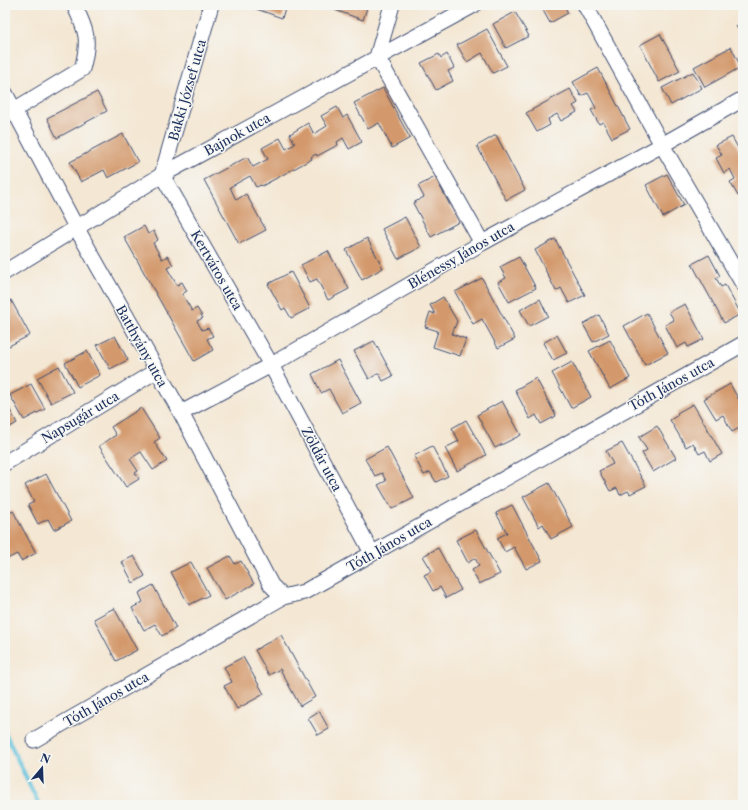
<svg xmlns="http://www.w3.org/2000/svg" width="748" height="810" font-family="'Libre Caslon Text',serif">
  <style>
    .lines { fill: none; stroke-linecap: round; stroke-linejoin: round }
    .stream { stroke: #5dc1db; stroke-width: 4.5 }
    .building { fill: #d3996c }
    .minor-casing { stroke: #3c4b70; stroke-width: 17 }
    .minor { stroke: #fff; stroke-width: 15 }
    .labels { text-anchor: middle; stroke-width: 3; stroke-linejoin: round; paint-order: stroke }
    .street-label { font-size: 13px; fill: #1b2f5e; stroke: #f6f6f2 }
  </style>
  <rect width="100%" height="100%" fill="#f6f6f2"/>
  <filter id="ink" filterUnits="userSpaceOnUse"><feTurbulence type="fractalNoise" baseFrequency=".025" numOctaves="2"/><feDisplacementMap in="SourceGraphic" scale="8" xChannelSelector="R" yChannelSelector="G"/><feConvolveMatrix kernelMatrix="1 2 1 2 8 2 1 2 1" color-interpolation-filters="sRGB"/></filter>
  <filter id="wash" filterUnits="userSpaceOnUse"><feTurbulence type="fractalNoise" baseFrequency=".012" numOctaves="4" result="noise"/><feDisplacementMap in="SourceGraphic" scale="16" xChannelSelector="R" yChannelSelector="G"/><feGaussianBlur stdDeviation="0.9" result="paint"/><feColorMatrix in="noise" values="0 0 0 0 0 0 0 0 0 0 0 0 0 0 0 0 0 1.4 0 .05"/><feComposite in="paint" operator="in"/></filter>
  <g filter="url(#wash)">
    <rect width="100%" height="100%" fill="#f4e7d3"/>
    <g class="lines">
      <path class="stream" d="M5 733 39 805"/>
    </g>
    <g id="blocks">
      <path class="building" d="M245 5H286L282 18Z
        M334 5H368L363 20 332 9Z
        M540 5H564L568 13 550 23Z
        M515 12 529 36 506 48 493 24Z
        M743 23V38L736 26Z
        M487 29 507 66 493 73 482 53 467 62 457 45Z
        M660 34 680 71 659 82 640 45Z
        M731 47 741 67 705 87 694 67Z
        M439 54 441 58 447 54 454 68 448 71 453 81 436 90 421 63Z
        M598 68 630 129 612 138 603 122 599 124 591 110 596 108 588 93 581 96 573 82Z
        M693 72 702 88 671 105 662 88Z
        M383 88 410 138 392 148 379 123 368 129 354 103Z
        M570 89 578 103 573 106 577 112 561 121 557 114 548 119 550 125 537 132 526 113Z
        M97 92 107 111 57 138 47 118Z
        M337 107 343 118 347 115 362 142 349 149 343 138 337 142 338 145 317 156 316 154 311 157 312 159 262 186 261 185 256 187 250 176 230 187 236 200 246 194 266 230 239 244 204 180 247 157 253 167 268 159 262 148 280 138 286 149 295 144 290 134 308 123 314 134 327 126 321 116Z
        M123 134 138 162 108 178 104 170 81 182 70 162Z
        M496 135 525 190 506 200 477 146Z
        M732 137 743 157V194L738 196 730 182 735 179 730 169 724 173 716 158 722 155 716 145Z
        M667 174 684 205 663 217 646 185Z
        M435 177 459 222 431 237 413 203 424 197 418 186Z
        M405 217 421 247 398 259 382 229Z
        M144 226 148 234 154 231 158 240 153 243 162 259 168 256 173 265 167 268 177 285 182 282 187 291 182 294 192 311 197 308 203 318 197 321 202 330 208 328 213 336 207 339 213 350 194 361 124 237Z
        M367 238 383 268 362 280 346 250Z
        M555 239 585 295 569 303 561 288 556 291 535 250Z
        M328 251 349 289 328 300 317 279 310 282 301 265Z
        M709 255 720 276 716 278 721 287 725 285 741 314 724 323 692 264Z
        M519 257 536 288 509 302 498 282 506 278 500 267Z
        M291 272 310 308 291 318 285 308 282 310 268 284Z
        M482 278 515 339 498 348 482 319 473 324 455 292Z
        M443 297 457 321 452 334 466 339 460 356 433 347 438 331 425 327 430 312 435 314 430 305Z
        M540 299 548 316 529 326 520 310Z
        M11 300 30 335 5 348V303Z
        M685 304 704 339 688 347 686 343 677 348 665 325 674 320 669 312Z
        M647 313 668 353 645 365 624 326Z
        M599 315 609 334 593 342 583 324Z
        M557 335 567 353 553 360 543 343Z
        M115 336 128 360 110 369 97 345Z
        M610 340 630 378 610 389 589 351Z
        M374 341 393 376 383 381 379 373 369 379 354 351Z
        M87 351 100 375 78 387 65 363Z
        M338 360 361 403 342 413 329 389 321 393 312 374Z
        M572 362 591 397 571 408 552 373Z
        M59 366 73 392 51 403 37 378Z
        M536 378 556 416 541 424 536 415 530 419 515 390Z
        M31 384 45 409 24 420 10 395Z
        M730 384 743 407V426L732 432 723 415 716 419 704 399Z
        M5 401 17 423 5 430Z
        M502 401 521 435 495 448 477 415Z
        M693 404 722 454 710 461 705 451 699 454 693 443 686 447 670 420 678 415 677 413Z
        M141 408 160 438 154 442 167 461 153 470 141 452 130 459 138 471 135 473 139 479 126 487 99 446 116 435 111 427Z
        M466 420 486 455 457 471 445 448 459 441 452 428Z
        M657 426 676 458 653 472 642 453 647 450 639 437Z
        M622 443 646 486 630 494 628 491 620 495 617 488 610 491 599 471 613 464 606 451Z
        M432 446 448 476 436 482 430 472 424 475 414 456Z
        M387 447 414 498 392 509 378 485 386 481 382 473 375 476 365 459Z
        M46 474 71 521 54 530 48 519 38 524 28 505 34 502 25 485Z
        M549 483 573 527 551 539 543 524 539 527 523 497Z
        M512 505 542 561 526 569 514 547 505 552 497 538 507 533 496 513Z
        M13 511 36 553 21 561 17 554 7 559 5 556V515Z
        M476 530 500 574 479 584 472 570 479 566 475 558 468 563 456 540Z
        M438 548 461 590 446 598 440 587 433 591 424 575 432 571 423 556Z
        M134 556 145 576 133 583 122 562Z
        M230 556 235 564 241 561 254 584 225 600 207 568Z
        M191 562 209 595 189 605 171 572Z
        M153 585 176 628 162 636 155 624 144 630 132 608 143 602 139 593Z
        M114 608 137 650 116 661 94 619Z
        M281 635 315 697 300 706 280 669 269 675 255 650Z
        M243 657 264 694 237 709 224 686 232 682 224 667Z
        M319 711 329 729 318 735 308 718Z"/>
    </g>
  </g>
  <g filter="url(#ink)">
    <use href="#blocks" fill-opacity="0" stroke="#3c4b70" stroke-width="1"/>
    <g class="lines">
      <defs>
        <path id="minor" d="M211 5 162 175 271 365 372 553
          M392 5 377 57 482 243
          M585 5 662 145 743 284
          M5 93 77 229 181 413 271 585 283 597
          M14 110 82 69C90 40 87 31 74 5
          M5 272 162 175 474 5
          M181 413 271 365 482 243 662 145 743 99
          M5 463 156 371
          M34 740 283 597 304 592 743 344"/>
      </defs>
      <use href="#minor" class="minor-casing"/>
      <use href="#minor" class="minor"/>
    </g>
  </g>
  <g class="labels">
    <g class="street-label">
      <text transform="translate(187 90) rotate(-74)" y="5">Bakki József utca</text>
      <text transform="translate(237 134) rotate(-29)" y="5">Bajnok utca</text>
      <text transform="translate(461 255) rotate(-30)" y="5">Blénessy János utca</text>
      <text transform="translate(217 270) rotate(60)" y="5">Kertváros utca</text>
      <text transform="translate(142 346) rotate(61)" y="5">Batthyány utca</text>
      <text transform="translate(671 384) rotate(-29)" y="5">Tóth János utca</text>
      <text transform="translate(80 417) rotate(-31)" y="5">Napsugár utca</text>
      <text transform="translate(322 459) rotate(62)" y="5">Zöldár utca</text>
      <text transform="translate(389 544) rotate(-30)" y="5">Tóth János utca</text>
      <text transform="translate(106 699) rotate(-30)" y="5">Tóth János utca</text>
    </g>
  </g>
  <rect width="748" height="810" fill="none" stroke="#f6f6f2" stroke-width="20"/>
  <g transform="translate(42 768) rotate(19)" stroke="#f6f6f2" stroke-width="3" paint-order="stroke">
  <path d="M0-3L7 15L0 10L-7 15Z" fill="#1b2f5e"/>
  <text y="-6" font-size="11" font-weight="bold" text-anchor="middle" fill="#1b2f5e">N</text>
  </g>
</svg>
